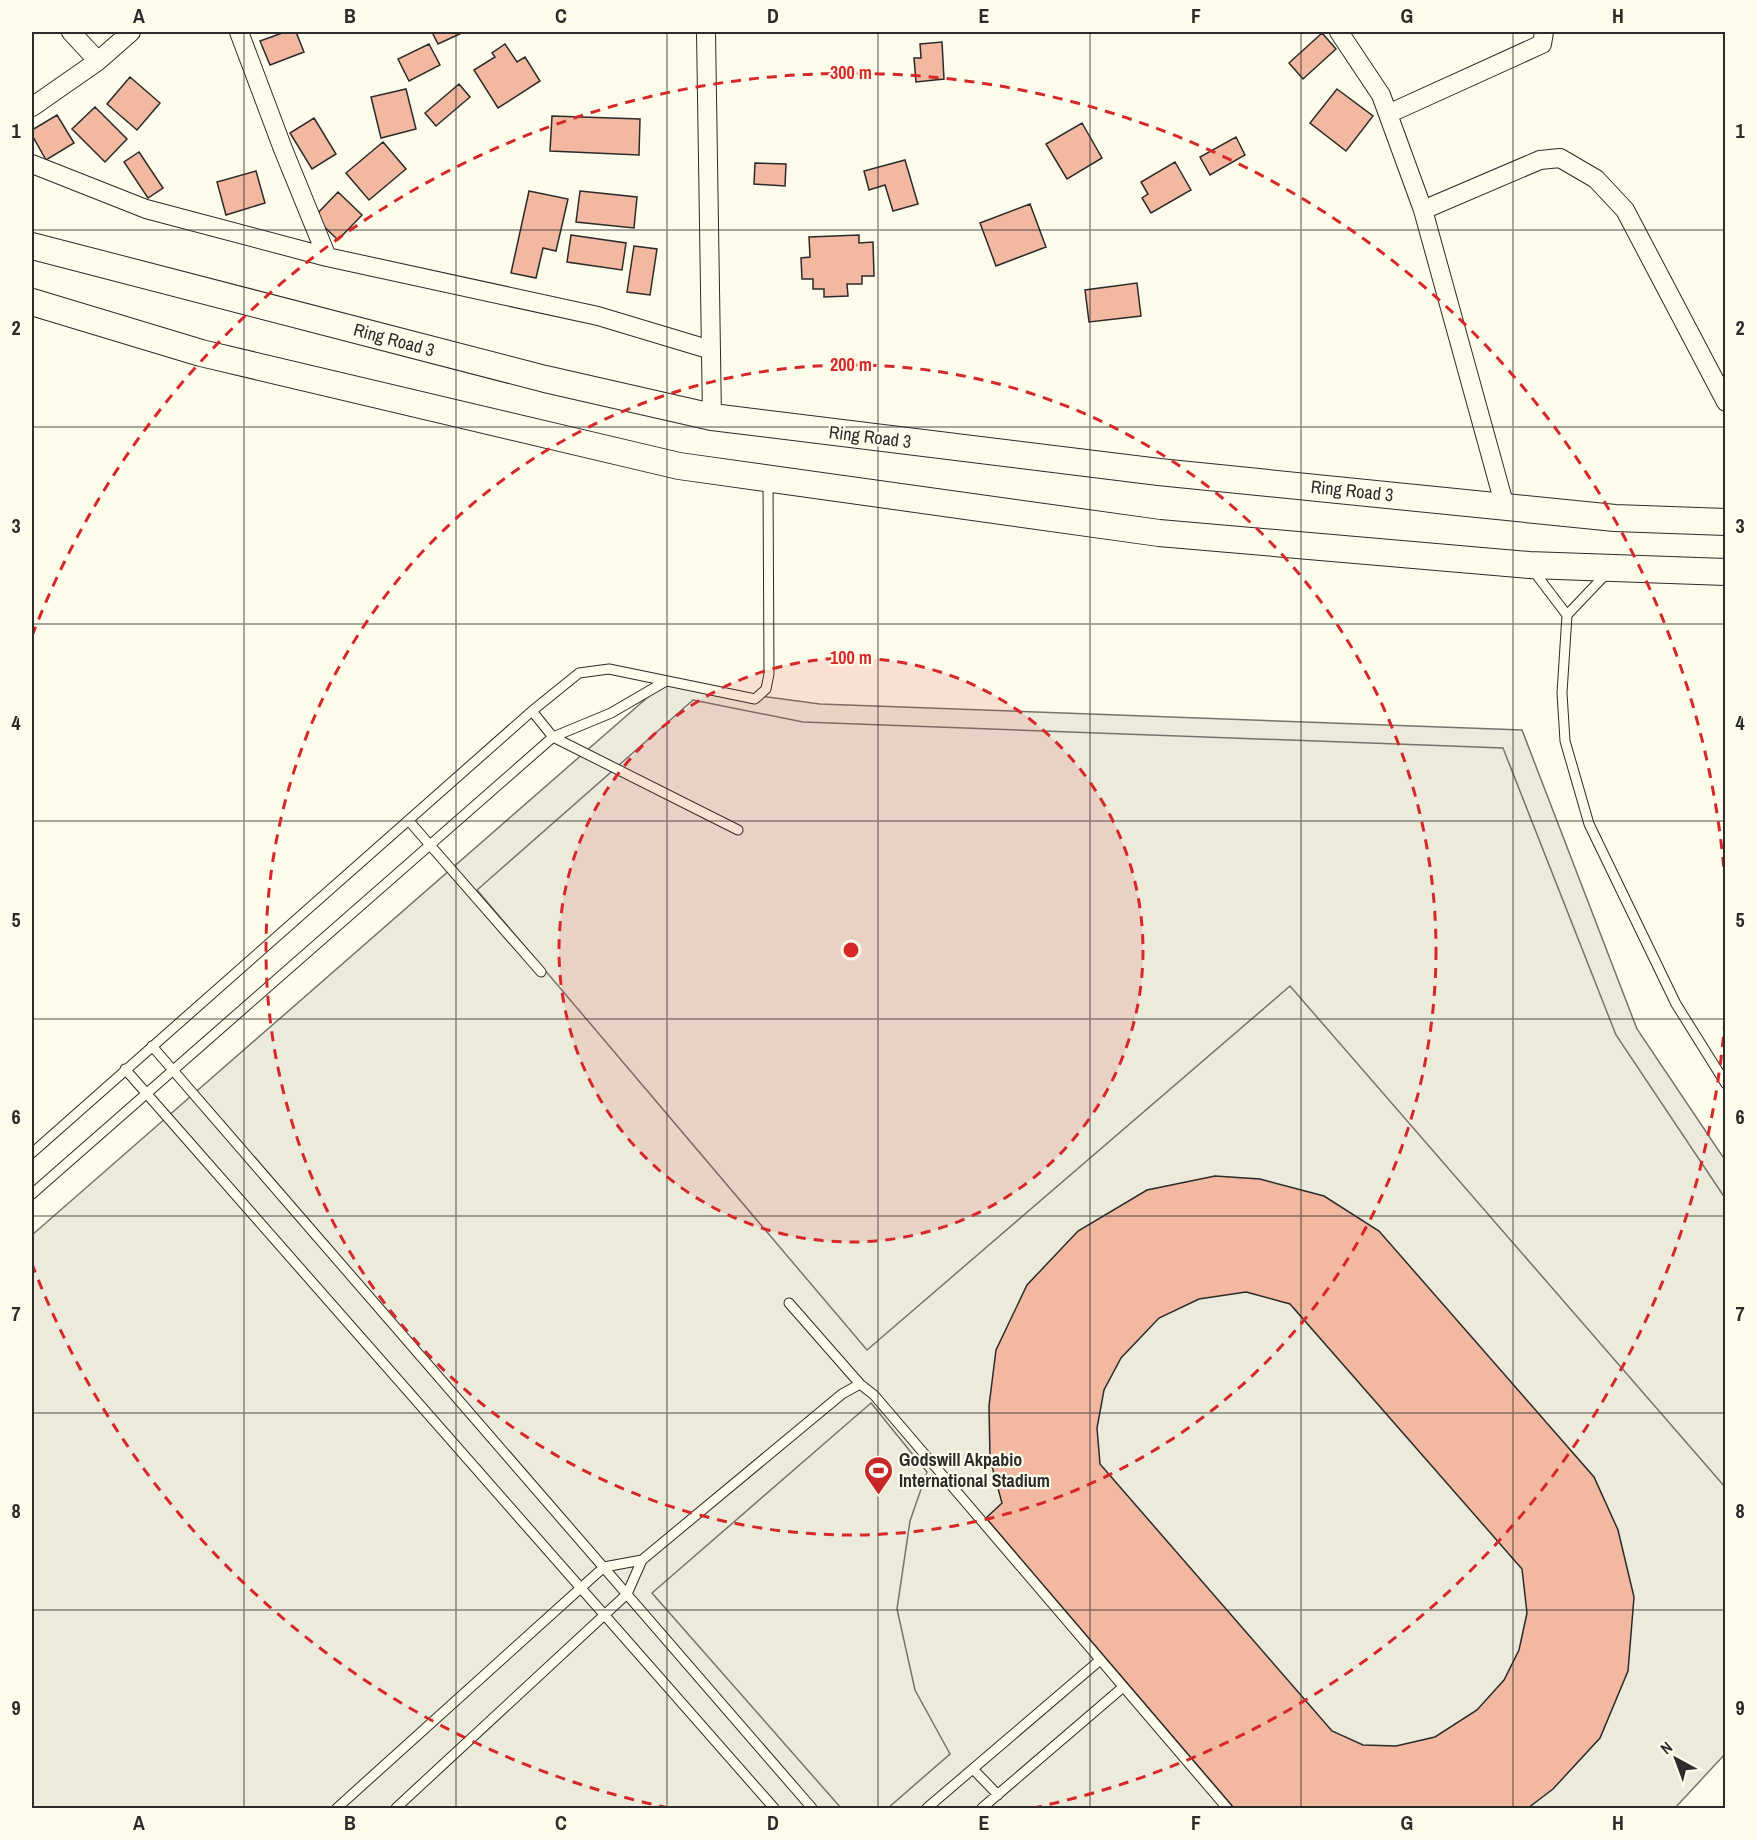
<svg xmlns="http://www.w3.org/2000/svg" width="1757" height="1840" font-family="'Archivo Narrow',sans-serif">
  <style>
    .green { fill: #ecebdb; stroke: #74746e; stroke-width: 1.5 }
    .parking { fill: #eceadb; stroke: #74746e; stroke-width: 1.5 }
    .building { fill: #f2b8a0; stroke: #2b2b2b; stroke-width: 1.5; fill-rule: evenodd }
    .lines { fill: none; stroke-linecap: round; stroke-linejoin: round }
    .lane-casing { stroke: #2b2b2b; stroke-width: 11 }
    .street-casing { stroke: #2b2b2b; stroke-width: 20 }
    .secondary-casing { stroke: #2b2b2b; stroke-width: 28 }
    .lane { stroke: #fdfbea; stroke-width: 9 }
    .street { stroke: #fdfbea; stroke-width: 18 }
    .secondary { stroke: #fdfbea; stroke-width: 26 }
    .grid { fill: none; stroke: #2b2b2b; stroke-width: 1.5; stroke-opacity: 0.55 }
    .ring { fill: none; stroke: #d62828; stroke-width: 3; stroke-dasharray: 10 8 }
    .labels { text-anchor: middle; stroke-width: 4.5; stroke-linejoin: round; paint-order: stroke }
    .street-label { font-size: 18px; fill: #2b2b2b; stroke: #fdfbea }
    .poi-label { font-size: 18px; font-weight: bold; fill: #2b2b2b; stroke: #fdfbea; text-anchor: start }
    .centre { fill: #d62828; stroke: #fdfbea; stroke-width: 3 }
    .ring-label { font-size: 18px; text-anchor: middle; font-weight: bold; fill: #d62828; stroke: #fdfbea; stroke-width: 4.5; stroke-linejoin: round; paint-order: stroke }
    .neatline { fill: none; stroke: #2b2b2b; stroke-width: 2 }
    .grid-label { font-size: 20px; text-anchor: middle; font-weight: bold; fill: #2b2b2b }
  </style>
  <rect width="100%" height="100%" fill="#fdfbea"/>
  <path class="green" d="M664 683 820 704 1522 730 1637 1029 1725 1160V1754L1675 1808H32V1235Z"/>
  <path class="parking" d="M693 700 803 722 1503 748 1616 1035 1725 1198V1487L1290 986 867 1350 477 890Z
    M871 1403 927 1472 910 1521 897 1609 915 1690 950 1754 888 1808H841L652 1593Z"/>
  <path class="building" d="M285 32H296L304 52 270 65 260 41Z
    M432 32H464L438 44Z
    M1322 33 1336 49 1303 79 1289 63Z
    M942 42 944 79 916 82 914 58H921L920 44Z
    M429 44 440 65 409 81 398 59Z
    M505 44 517 62 525 57 540 81 498 108 474 70 495 57 492 53Z
    M130 77 160 103 137 130 107 104Z
    M459 84 470 97 436 126 425 113Z
    M406 89 416 129 381 138 371 97Z
    M1337 89 1373 116 1346 151 1310 123Z
    M95 107 127 139 105 162 72 129Z
    M57 115 74 143 46 160 32 135V130Z
    M552 116 640 119 639 155 550 151Z
    M314 118 336 154 312 169 290 133Z
    M1082 123 1102 158 1067 179 1046 144Z
    M1236 137 1245 155 1210 175 1200 157Z
    M383 142 406 169 369 200 346 173Z
    M139 152 163 188 148 198 124 162Z
    M905 160 918 204 893 211 885 185 869 190 864 171Z
    M1175 162 1191 190 1151 213 1142 198 1148 194 1141 182Z
    M755 163 786 164 785 186 754 184Z
    M256 171 265 203 226 215 217 182Z
    M529 191 568 199 556 251 543 248 536 278 511 273Z
    M580 191 637 197 634 228 576 222Z
    M338 192 362 215 338 240 314 217Z
    M1030 204 1046 247 996 266 980 223Z
    M571 235 626 243 622 270 567 262Z
    M859 235V243L873 242 874 276H862V284H847L848 296 824 297V289H813V279H802L801 258 810 257 809 237Z
    M634 246 657 249 650 295 627 292Z
    M1137 283 1141 316 1089 322 1085 290Z
    M1215 1176 1260 1179 1324 1196 1379 1231 1594 1477 1618 1530 1634 1597 1628 1671 1600 1738 1553 1789 1528 1808H1234L986 1518 1002 1503 990 1459 989 1406 996 1350 1027 1285 1078 1231 1147 1190ZM1246 1292 1290 1304 1522 1569 1527 1613 1519 1650 1504 1680 1477 1710 1435 1737 1396 1746 1363 1745 1332 1731 1100 1464 1097 1428 1104 1390 1121 1358 1159 1318 1199 1299Z"/>
  <g class="lines">
    <defs>
      <path id="lane" d="M1532 569 1567 615
        M1607 573 1567 615 1562 693 1565 741 1589 824 1676 1004 1726 1084
        M532 711 553 737 738 830
        M409 821 541 972
        M152 1046 812 1808
        M125 1069 774 1808
        M32 1153 532 711 579 673 609 669 755 699 766 689 769 674 768 481
        M32 1194 553 737 611 713 666 681
        M789 1303 860 1384 874 1395 1227 1808
        M973 1769 998 1795
        M337 1808 604 1567 642 1560
        M396 1808 627 1594 642 1560 842 1394 860 1384
        M927 1808 1099 1661
        M982 1808 1122 1688"/>
      <path id="street" d="M71 32 98 61
        M239 32 283 149 327 257
        M706 32 712 417
        M1339 32 1381 95 1423 210 1505 507
        M32 107 98 61 131 32
        M1388 114 1542 44 1544 32
        M32 164 146 209 327 257 598 316 711 350
        M1423 210 1540 160 1560 158 1596 179 1625 210 1726 402"/>
      <path id="secondary" d="M32 246 545 379 712 417 1159 472 1615 518 1726 522
        M32 302 201 353 679 466 1159 533 1529 565 1726 572"/>
    </defs>
    <use href="#lane" class="lane-casing"/>
    <use href="#street" class="street-casing"/>
    <use href="#secondary" class="secondary-casing"/>
    <use href="#lane" class="lane"/>
    <use href="#street" class="street"/>
    <use href="#secondary" class="secondary"/>
  </g>
  <path class="grid" d="M244 32V1808M456 32V1808M667 32V1808M878 32V1808M1090 32V1808M1301 32V1808M1513 32V1808M32 230H1726M32 427H1726M32 624H1726M32 821H1726M32 1019H1726M32 1216H1726M32 1413H1726M32 1610H1726"/>
  <circle cx="851" cy="950" r="292" fill="#d62828" fill-opacity=".12"/>
  <g class="ring">
    <circle cx="851" cy="950" r="292"/>
    <circle cx="851" cy="950" r="585"/>
    <path d="M1725 1019A877 877 0 0 1 1033 1808M669 1808A877 877 0 0 1 32 1264M32 636A877 877 0 0 1 1725 881"/>
  </g>
  <defs>
    <symbol id="stadium-pin" viewBox="-11 -11 22 30"><path d="M0 17L-7.5 6A9.5 9.5 0 1 1 7.5 6Z" fill="#c62828" stroke="#fdfbea"/><path d="M0-5a6.5 5 0 1 0 0 10a6.5 5 0 1 0 0-10ZM-3.5-1.8h7v3.6h-7Z" fill="#fff"/></symbol>
  </defs>
  <g fill-rule="evenodd">
    <use href="#stadium-pin" x="862" y="1454" width="33" height="45"/>
  </g>
  <g class="labels">
    <g class="street-label">
      <text transform="translate(394 340) rotate(15)" y="6">Ring Road 3</text>
      <text transform="translate(870 437) rotate(7)" y="6">Ring Road 3</text>
      <text transform="translate(1352 491) rotate(6)" y="6">Ring Road 3</text>
    </g>
    <g class="poi-label">
      <text x="899" y="1466">Godswill Akpabio<tspan x="899" dy="21">International Stadium</tspan></text>
    </g>
  </g>
  <circle cx="851" cy="950" r="9" class="centre"/>
  <g class="ring-label">
    <text x="851" y="79">300 m</text>
    <text x="851" y="371">200 m</text>
    <text x="851" y="664">100 m</text>
  </g>
  <rect width="1757" height="1840" fill="none" stroke="#fdfbea" stroke-width="66"/>
  <g transform="translate(1676 1759) rotate(319)" stroke="#fdfbea" stroke-width="4.5" paint-order="stroke">
  <path d="M0-4.5L10 22L0 15L-10 22Z" fill="#2b2b2b"/>
  <text y="-9" font-size="16" font-weight="bold" text-anchor="middle" fill="#2b2b2b">N</text>
  </g>
  <rect x="33" y="33" width="1691" height="1774" class="neatline"/>
  <g class="grid-label">
    <text x="139" y="23">A</text>
    <text x="350" y="23">B</text>
    <text x="561" y="23">C</text>
    <text x="773" y="23">D</text>
    <text x="984" y="23">E</text>
    <text x="1196" y="23">F</text>
    <text x="1407" y="23">G</text>
    <text x="1618" y="23">H</text>
    <text x="16" y="138">1</text>
    <text x="1740" y="138">1</text>
    <text x="16" y="335">2</text>
    <text x="1740" y="335">2</text>
    <text x="16" y="533">3</text>
    <text x="1740" y="533">3</text>
    <text x="16" y="730">4</text>
    <text x="1740" y="730">4</text>
    <text x="16" y="927">5</text>
    <text x="1740" y="927">5</text>
    <text x="16" y="1124">6</text>
    <text x="1740" y="1124">6</text>
    <text x="16" y="1321">7</text>
    <text x="1740" y="1321">7</text>
    <text x="16" y="1518">8</text>
    <text x="1740" y="1518">8</text>
    <text x="16" y="1715">9</text>
    <text x="1740" y="1715">9</text>
    <text x="139" y="1830">A</text>
    <text x="350" y="1830">B</text>
    <text x="561" y="1830">C</text>
    <text x="773" y="1830">D</text>
    <text x="984" y="1830">E</text>
    <text x="1196" y="1830">F</text>
    <text x="1407" y="1830">G</text>
    <text x="1618" y="1830">H</text>
  </g>
</svg>
